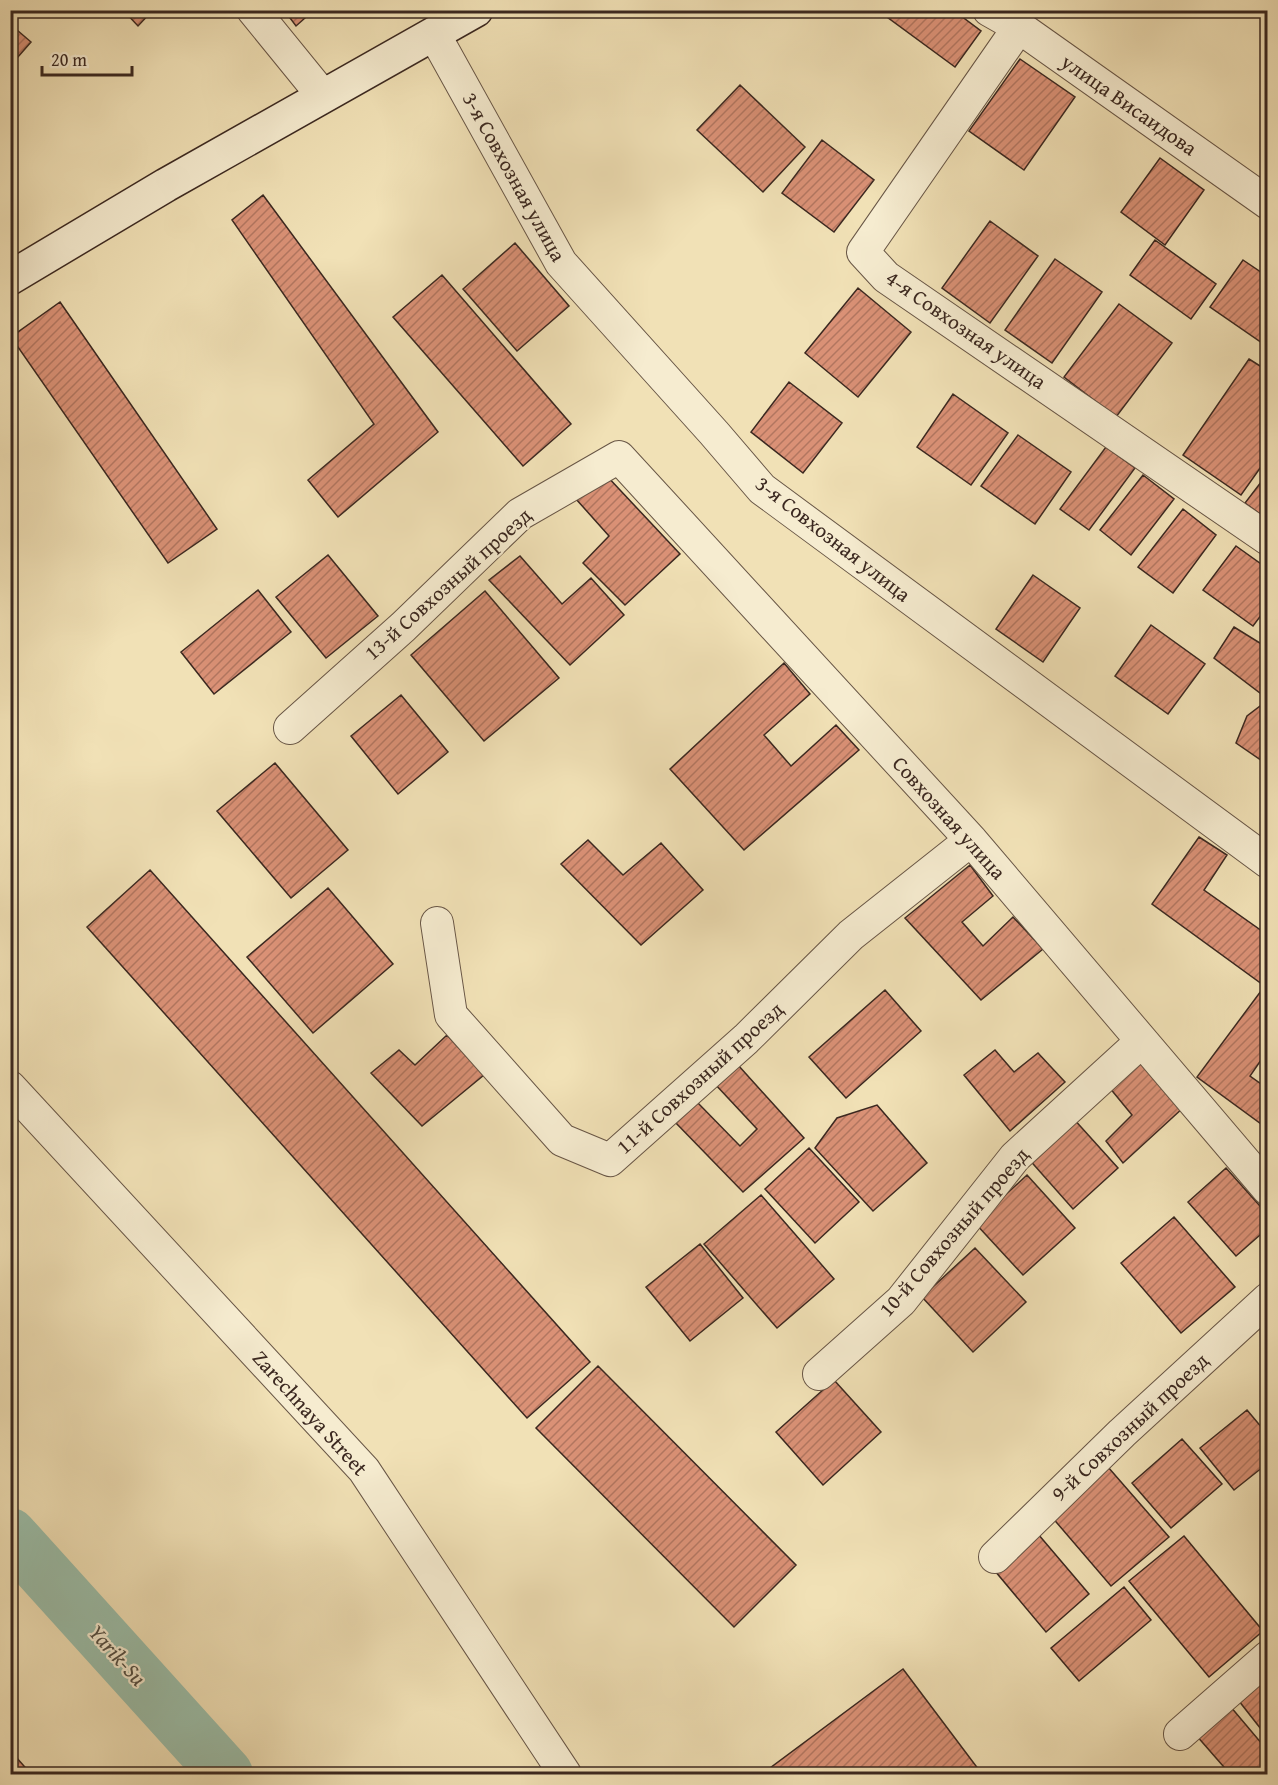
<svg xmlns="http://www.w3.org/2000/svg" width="1278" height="1785" font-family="'Gentium Book Plus',serif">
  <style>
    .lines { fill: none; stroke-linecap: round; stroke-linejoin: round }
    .river { stroke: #9bbea9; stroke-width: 54 }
    .building { fill: url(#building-hatch); stroke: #3b2820; stroke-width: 1.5 }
    .minor-casing { stroke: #685646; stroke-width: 34 }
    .secondary-casing { stroke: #3b2820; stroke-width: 36 }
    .minor { stroke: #f6ecd0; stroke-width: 32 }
    .secondary { stroke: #f6ecd0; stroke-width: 33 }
    .labels { text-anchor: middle; stroke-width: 4.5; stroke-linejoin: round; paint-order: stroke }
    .street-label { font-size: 21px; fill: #3b2820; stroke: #f6ecd0 }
    .water-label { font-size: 22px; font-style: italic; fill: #534e42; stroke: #f6ecd0 }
  </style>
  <defs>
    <pattern id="building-hatch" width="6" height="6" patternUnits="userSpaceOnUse" patternTransform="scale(1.5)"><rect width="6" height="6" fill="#da9176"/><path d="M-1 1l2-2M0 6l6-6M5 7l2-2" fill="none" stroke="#b27660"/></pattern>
  </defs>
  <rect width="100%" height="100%" fill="#f1e1b6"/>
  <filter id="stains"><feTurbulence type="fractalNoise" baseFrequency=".00333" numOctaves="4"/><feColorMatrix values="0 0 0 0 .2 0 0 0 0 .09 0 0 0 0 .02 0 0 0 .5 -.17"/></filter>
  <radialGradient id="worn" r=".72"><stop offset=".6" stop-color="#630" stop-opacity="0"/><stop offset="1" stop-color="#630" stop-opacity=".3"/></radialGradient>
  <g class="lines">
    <path class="river" d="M10 1535 226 1774"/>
  </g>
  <path class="building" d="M123 10H153L138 26Z
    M284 10H314L296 26Z
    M892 10H953L981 31 955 67 887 17Z
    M10 24 31 42 10 66Z
    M1020 59 1075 97 1024 170 969 131Z
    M740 85 805 147 763 192 697 130Z
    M822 140 874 180 834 232 782 193Z
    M1160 158 1204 190 1165 245 1121 212Z
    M263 195 438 432 338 517 308 480 374 424 232 220Z
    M990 221 1038 256 990 323 942 288Z
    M1155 240 1216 284 1191 319 1130 275Z
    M515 243 569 306 517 351 463 289Z
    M1055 259 1102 292 1052 363 1005 330Z
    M1243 260 1268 277V347L1210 307Z
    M442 275 571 424 523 466 393 317Z
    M858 288 911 332 858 397 805 353Z
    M60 302 217 529 168 563 11 337Z
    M1119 304 1172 343 1116 417 1064 377Z
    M1249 359 1268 371V457L1241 495 1183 455Z
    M789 382 842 423 803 473 751 432Z
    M953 394 1008 433 971 485 917 447Z
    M1018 435 1071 472 1035 524 981 486Z
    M1106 447 1135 468 1089 530 1060 509Z
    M1268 473V520L1245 503Z
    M605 474 680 554 625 605 583 563 609 536 576 499Z
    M1143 475 1174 499 1131 555 1100 530Z
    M1183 509 1216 535 1173 593 1138 567Z
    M1236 546 1268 569V606L1253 626 1203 590Z
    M328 555 378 616 326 658 276 597Z
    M520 556 562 604 591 578 624 615 570 665 489 580Z
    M1033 575 1080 608 1043 662 996 629Z
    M258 590 291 632 214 694 181 652Z
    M485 591 559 678 484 741 411 655Z
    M1151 625 1205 664 1168 714 1115 676Z
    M1234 627 1263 645 1268 640V694L1260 693 1214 658Z
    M784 663 810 694 764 735 791 766 836 725 859 750 744 850 670 769Z
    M401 695 448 752 398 794 351 736Z
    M1268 700V765L1236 743 1247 716Z
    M275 763 348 850 291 898 217 811Z
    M1199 837 1227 855 1204 890 1262 931 1268 925V985L1266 987 1152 904Z
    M588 840 623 875 661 843 703 890 641 945 561 864Z
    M970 865 993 896 962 922 983 946 1013 917 1043 949 981 1000 905 918Z
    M150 870 590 1362 527 1418 87 927Z
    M328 888 393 964 313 1033 247 957Z
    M885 990 921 1031 846 1098 809 1057Z
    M1261 991 1268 995V1050L1250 1076 1268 1089V1129L1197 1077Z
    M447 1035 484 1075 422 1126 371 1073 399 1050 415 1065Z
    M995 1050 1014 1072 1038 1053 1065 1082 1010 1131 964 1075Z
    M1139 1057 1184 1107 1123 1163 1106 1141 1132 1115 1109 1087Z
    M738 1065 804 1138 743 1192 675 1122 697 1102 740 1146 757 1129 715 1084Z
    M877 1105 927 1163 873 1211 815 1148 837 1118Z
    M1072 1117 1118 1168 1073 1209 1027 1157Z
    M809 1148 859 1202 815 1243 765 1189Z
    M1226 1168 1268 1215V1228L1236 1256 1188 1202Z
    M1027 1175 1075 1228 1023 1275 975 1223Z
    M761 1195 834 1279 777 1328 704 1244Z
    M1174 1217 1235 1287 1181 1333 1121 1263Z
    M700 1244 743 1298 690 1341 646 1287Z
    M975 1248 1026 1302 973 1352 922 1297Z
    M598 1366 796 1565 734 1627 536 1428Z
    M834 1380 881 1432 823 1485 776 1432Z
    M1247 1410 1268 1435V1463L1234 1490 1200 1448Z
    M1182 1439 1222 1484 1171 1528 1132 1483Z
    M1108 1467 1169 1537 1111 1586 1051 1516Z
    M1038 1534 1089 1594 1046 1632 995 1571Z
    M1184 1536 1263 1631 1209 1677 1129 1581Z
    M1124 1587 1151 1620 1079 1681 1051 1648Z
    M903 1669 982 1774H762Z
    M1268 1678V1738L1239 1701Z
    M1230 1706 1268 1751V1774H1230L1196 1735Z
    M16 1757 31 1774H10V1762Z"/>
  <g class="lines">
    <defs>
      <path id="minor" d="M253 10 323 96
        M989 10 1019 27 1268 203
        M1019 27 863 252 886 277 1268 539
        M434 34 561 263 714 433 762 489 1268 862
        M290 728 403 627 520 514 619 457 971 840 1268 1189
        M437 923 451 1015 562 1140 610 1160 746 1039 851 935 971 840
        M10 1087 364 1470 565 1774
        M819 1374 901 1301 1015 1157 1142 1041
        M995 1557 1122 1433 1268 1299
        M1180 1734 1268 1657"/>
      <path id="secondary" d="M10 278 166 185 476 10"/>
    </defs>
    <use href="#minor" class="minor-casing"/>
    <use href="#secondary" class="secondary-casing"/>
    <use href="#minor" class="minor"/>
    <use href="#secondary" class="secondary"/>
  </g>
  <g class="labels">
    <g class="street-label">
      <text transform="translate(1129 105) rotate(35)" y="7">улица Висаидова</text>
      <text transform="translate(514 177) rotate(61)" y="7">3-я Совхозная улица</text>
      <text transform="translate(966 330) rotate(35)" y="7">4-я Совхозная улица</text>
      <text transform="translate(833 539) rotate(38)" y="7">3-я Совхозная улица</text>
      <text transform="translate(448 584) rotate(-42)" y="7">13-й Совхозный проезд</text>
      <text transform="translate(949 818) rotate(48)" y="7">Совхозная улица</text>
      <text transform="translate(700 1078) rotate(-42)" y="7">11-й Совхозный проезд</text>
      <text transform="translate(954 1232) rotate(-49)" y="7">10-й Совхозный проезд</text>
      <text transform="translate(310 1413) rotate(48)" y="7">Zarechnaya Street</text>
      <text transform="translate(1130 1427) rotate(-43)" y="7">9-й Совхозный проезд</text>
    </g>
    <g class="water-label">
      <text transform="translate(118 1655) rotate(48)" y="8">Yarik-Su</text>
    </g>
  </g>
  <rect width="1278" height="1785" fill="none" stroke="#f1e1b6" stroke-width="36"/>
  <rect x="12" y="12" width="1254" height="1761" fill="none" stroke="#3b2820" stroke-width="3"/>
  <rect x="18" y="18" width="1242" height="1749" fill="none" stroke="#3b2820" stroke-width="1.5"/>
  <path d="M42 66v9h90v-9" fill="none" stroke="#3b2820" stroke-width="3"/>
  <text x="51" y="66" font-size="18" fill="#3b2820" stroke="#f6ecd0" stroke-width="4.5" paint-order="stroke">20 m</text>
  <rect width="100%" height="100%" filter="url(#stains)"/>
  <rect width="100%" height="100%" fill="url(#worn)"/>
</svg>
